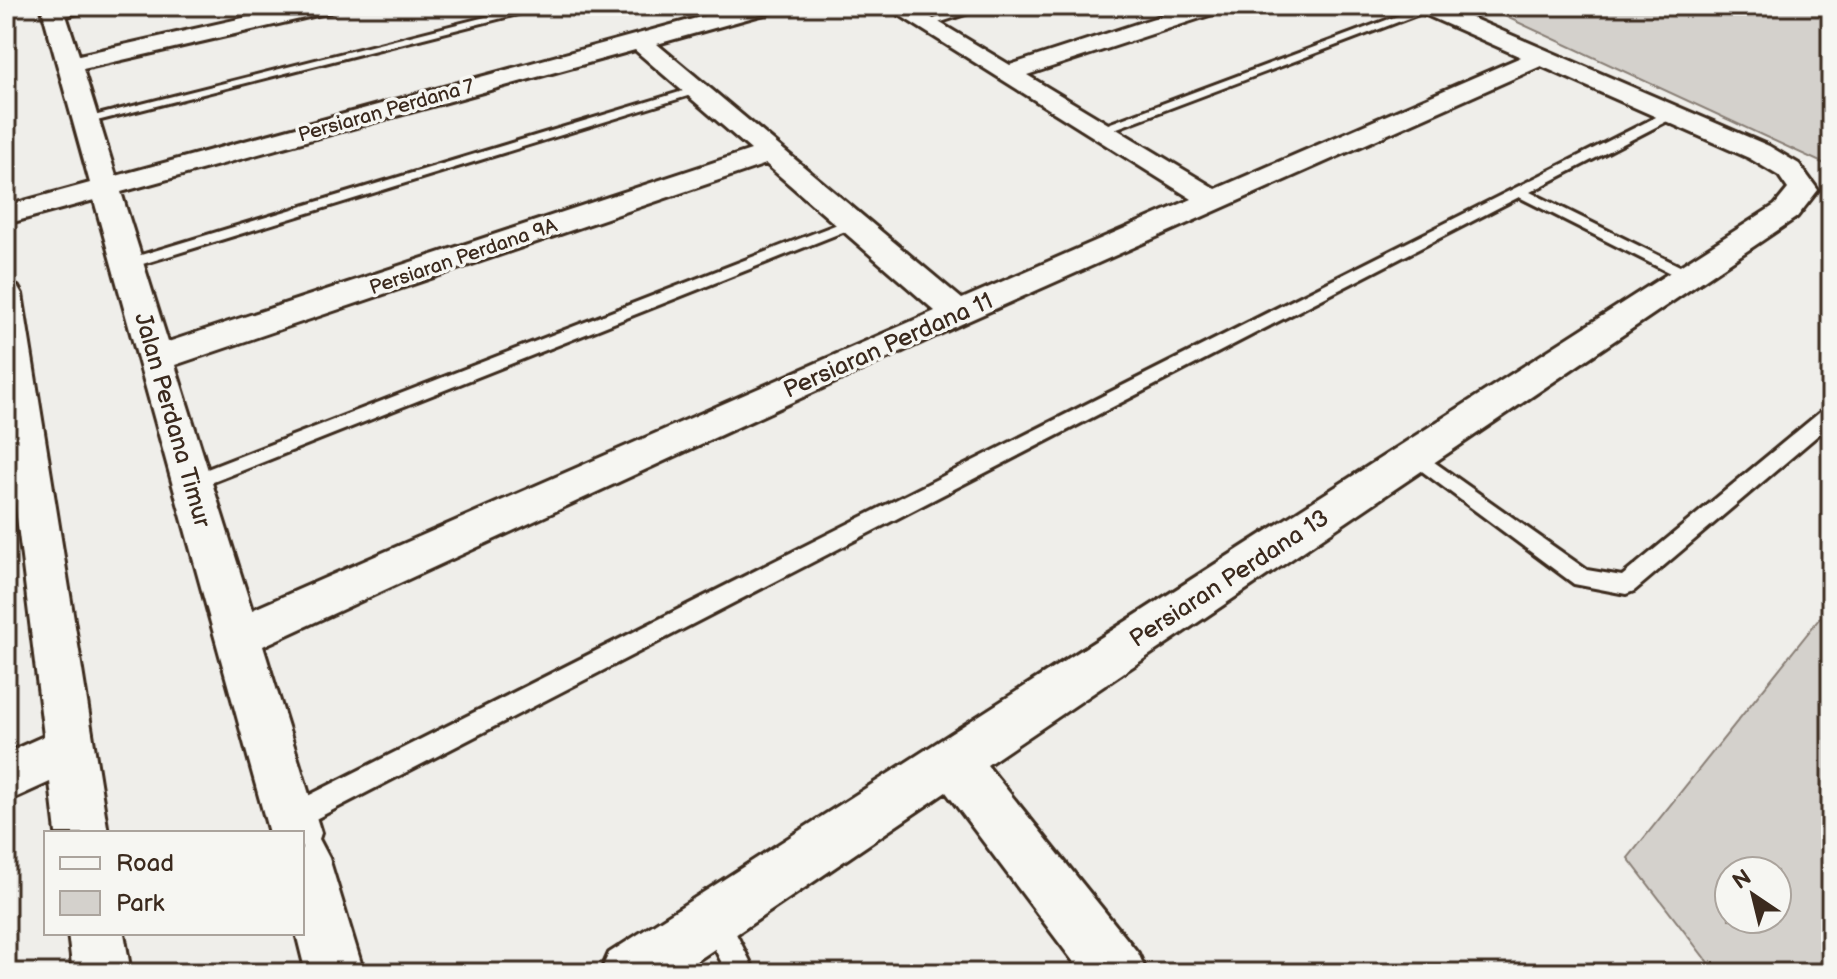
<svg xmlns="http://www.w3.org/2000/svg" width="1837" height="979" font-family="'Balsamiq Sans',sans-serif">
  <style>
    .green { fill: #d4d1cc; stroke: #887e75; stroke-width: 2; fill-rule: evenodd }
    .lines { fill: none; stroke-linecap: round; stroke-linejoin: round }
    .lane-casing { stroke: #3b2a1e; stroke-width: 6 }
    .street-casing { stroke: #3b2a1e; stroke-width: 6 }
    .lane { fill: #f6f6f2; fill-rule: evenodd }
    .street { fill: #f6f6f2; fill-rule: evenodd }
    .labels { text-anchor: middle; stroke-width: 7; stroke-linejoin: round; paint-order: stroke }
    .far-street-label { font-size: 20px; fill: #3b2a1e; stroke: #f6f6f2 }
    .street-label { font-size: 24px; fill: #3b2a1e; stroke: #f6f6f2 }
  </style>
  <rect width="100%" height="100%" fill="#efeeea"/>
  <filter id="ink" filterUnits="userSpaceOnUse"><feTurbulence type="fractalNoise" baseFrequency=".0125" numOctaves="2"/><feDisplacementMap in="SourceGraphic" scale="16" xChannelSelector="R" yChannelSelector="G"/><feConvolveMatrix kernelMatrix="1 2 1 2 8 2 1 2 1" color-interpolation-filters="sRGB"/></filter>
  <g filter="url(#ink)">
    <path class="green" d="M1483 6H1831V167Z
      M1831 604V973H1716L1628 858ZM1729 871H1777V919H1729Z"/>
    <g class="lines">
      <defs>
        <path id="lane" d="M84 6H106L54 19 48 16Z
          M529 6H549L85 124 78 120Z
          M972 6H990L929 26 919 24Z
          M1424 6 1435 8 1104 133 1092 130Z
          M693 88 704 91 133 267H121L119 264 121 261Z
          M1672 109 1677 110V116L1530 192 1694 273V279H1682L1519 197 300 827 291 830 282 827 278 818 282 809Z
          M853 218 861 223 858 226 198 488H184L181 483 184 478Z
          M1831 408V424L1634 591 1626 594 1574 584 1403 457 1413 450 1420 452 1587 570 1622 576 1824 409Z
          M713 904 723 908 756 973H727L699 918 703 908Z"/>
        <path id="street" d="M41 6H63L79 55 296 6H337L334 11 326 13 83 69 116 176 741 6H778L775 11 657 44 962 299 1192 199 885 6H912L1010 65 1191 6H1225L1222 11 1027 75 1216 189 1521 57 1417 11 1414 6H1444L1769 146 1799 164 1818 190 1797 217 987 765 1138 953 1147 973H1082L946 792 679 973H600L609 953 1775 205 1788 189 1779 176 1749 158 1541 66 970 320 263 646 321 833 319 839 329 858 364 973H306L296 933H302V833H269L94 200 6 224V206L90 183ZM635 50 751 150 168 342 121 192ZM766 164 935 311 252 610 175 365Z
          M6 284 18 287 22 294 108 833H56L50 782 6 802V753L44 736 6 428Z
          M68 933H124L131 973H73Z"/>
      </defs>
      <use href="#lane" class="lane-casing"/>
      <use href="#street" class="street-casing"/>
      <use href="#lane" class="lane"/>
      <use href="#street" class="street"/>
    </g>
  </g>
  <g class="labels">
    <g class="far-street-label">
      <text transform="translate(386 110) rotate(-16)" y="7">Persiaran Perdana 7</text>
      <text transform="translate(463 256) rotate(-19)" y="7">Persiaran Perdana 9A</text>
    </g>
    <g class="street-label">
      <text transform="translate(888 345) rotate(-24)" y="8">Persiaran Perdana 11</text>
      <text transform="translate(173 420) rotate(74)" y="8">Jalan Perdana Timur</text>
      <text transform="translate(1229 578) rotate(-33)" y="8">Persiaran Perdana 13</text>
    </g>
  </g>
  <rect width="1837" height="979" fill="none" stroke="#f6f6f2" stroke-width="32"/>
  <rect x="16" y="16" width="1805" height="947" fill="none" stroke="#3b2a1e" stroke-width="3" filter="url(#ink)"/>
  <rect x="44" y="831" width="260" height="104" fill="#f6f6f2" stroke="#aba49d" stroke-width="2"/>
  <rect x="60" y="857" width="40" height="12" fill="#f6f6f2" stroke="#aba49d" stroke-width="2"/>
  <text x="116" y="871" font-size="24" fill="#3b2a1e">Road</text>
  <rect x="60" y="891" width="40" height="24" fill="#d4d1cc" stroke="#aba49d" stroke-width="2"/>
  <text x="116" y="911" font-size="24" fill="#3b2a1e">Park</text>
  <g transform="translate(1753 895) rotate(325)"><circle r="38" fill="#f6f6f2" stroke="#aba49d" stroke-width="2"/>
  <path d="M0-6L14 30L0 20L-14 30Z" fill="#3b2a1e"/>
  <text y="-12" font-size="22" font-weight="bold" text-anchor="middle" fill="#3b2a1e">N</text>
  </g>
</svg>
